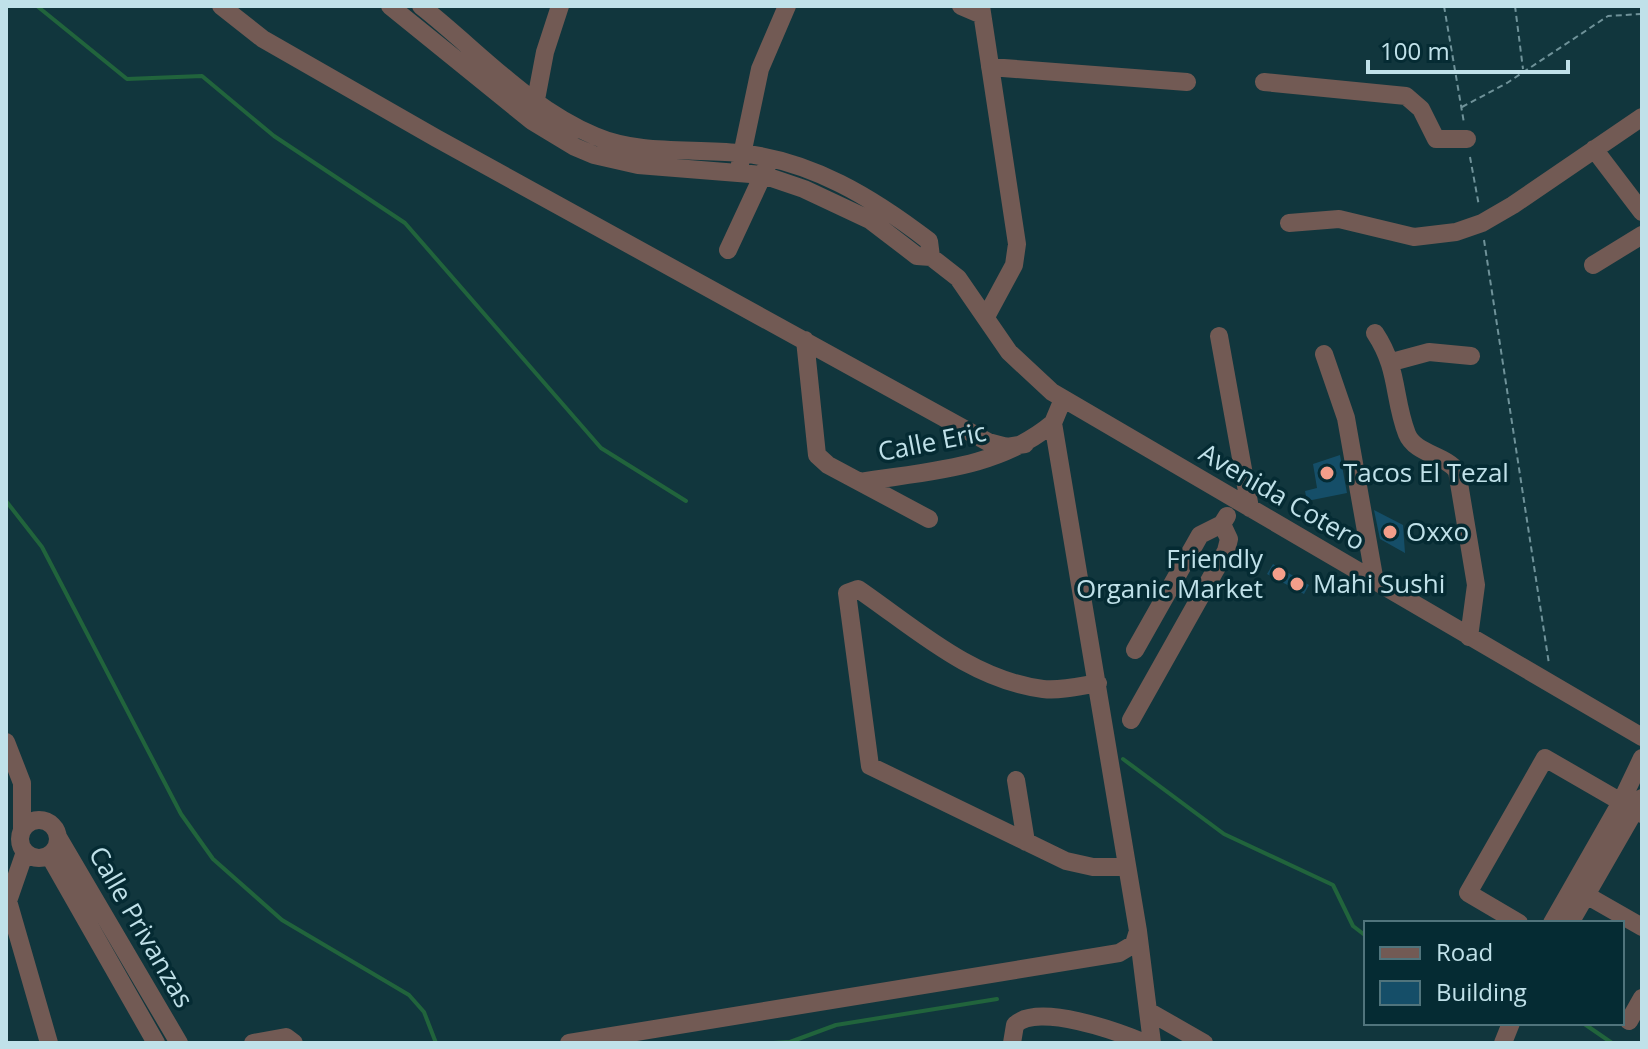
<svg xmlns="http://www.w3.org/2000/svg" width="1648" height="1049" font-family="'Open Sans',sans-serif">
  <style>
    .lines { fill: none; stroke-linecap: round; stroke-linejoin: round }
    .stream { stroke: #21643c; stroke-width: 4 }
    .building { fill: #154e68 }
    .path { stroke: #6f9299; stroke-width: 2; stroke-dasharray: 6 4; stroke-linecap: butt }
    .minor { stroke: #725a54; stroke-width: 18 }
    .poi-dot { fill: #f49e8a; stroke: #052b33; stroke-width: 3 }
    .labels { text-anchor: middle; stroke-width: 7; stroke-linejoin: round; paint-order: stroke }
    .street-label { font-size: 26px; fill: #c0e1e9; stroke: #052b33 }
    .poi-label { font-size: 26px; fill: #c0e1e9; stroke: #052b33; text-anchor: start }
  </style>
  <rect width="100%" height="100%" fill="#11363d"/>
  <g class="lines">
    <path class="stream" d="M37 6 127 79 202 76 274 136 405 223 601 448 686 501
      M6 501 42 547 181 814 213 859 282 920 409 995 424 1012 436 1043
      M1123 759 1224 834 1333 885 1353 926 1366 936
      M1583 1023 1612 1043
      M773 1043 790 1042 836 1025 997 999"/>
  </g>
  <path class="building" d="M1340 455 1347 493 1307 501 1305 491 1317 488 1313 464Z
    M1374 510 1403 525 1405 553 1380 539Z
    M1273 564 1309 585 1304 594 1267 574Z"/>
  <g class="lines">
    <path class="path" d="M1444 6 1464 123
      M1515 6 1523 69
      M1462 107 1507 83 1608 16 1642 14
      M1470 157 1479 206
      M1484 240 1549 664"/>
    <path class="minor" d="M221 6 263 39 436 138 988 442 1007 447 1025 444
      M390 6 532 121 575 147 594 155 638 165 763 175 804 189 870 220 917 256 931 257 958 278 1009 352 1052 392 1642 737
      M421 6C477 50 528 108 595 136 639 155 692 148 739 153 811 160 873 198 929 241L931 257
      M961 6 982 15
      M981 6 1017 244 1014 265 987 315
      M990 67 1187 82
      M1264 82 1406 96 1421 109 1436 139H1467
      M534 110 545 52 560 6
      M1594 149 1642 212
      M740 164 760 69 787 6
      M1289 223 1339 219 1414 237 1456 232 1482 223 1513 205 1642 117
      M728 250 768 164
      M1593 265 1642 235
      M1375 333C1399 369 1393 398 1407 434 1415 454 1446 455 1457 471L1476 585 1469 637
      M1219 336 1250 508
      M805 340 817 455 828 465 929 519
      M1324 354 1346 418 1375 582
      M1392 362 1429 352 1471 356
      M1063 399 1053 423 1138 931 1152 1043
      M860 482C928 471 998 469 1053 423
      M1135 650 1200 535 1222 524 1227 516
      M1098 683C1080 686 1061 691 1043 689 971 680 915 628 858 589L847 593 870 766 1066 861 1093 867H1127
      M1131 720 1226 551 1229 539 1222 524
      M6 742 22 783V829
      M1016 780 1026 842
      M20 839a19 19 0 1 1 38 0a19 19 0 1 1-38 0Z
      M58 837 179 1043
      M25 852 8 901 49 1043
      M49 855 156 1043
      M1579 891 1642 927
      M1519 923 1468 893 1545 758 1642 814
      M1552 923 1621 802 1642 758
      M1570 923 1642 798
      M1148 1011 1204 1043
      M1629 1021 1642 998
      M253 1043 286 1037 294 1043
      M569 1043 1119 953 1134 944 1138 931
      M1012 1043 1015 1025C1037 1002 1119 1032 1145 1043
      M1503 1043 1511 1023"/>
  </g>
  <g class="poi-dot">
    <circle cx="1327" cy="473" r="8"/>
    <circle cx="1390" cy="532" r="8"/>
    <circle cx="1279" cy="574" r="8"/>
    <circle cx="1297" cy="584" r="8"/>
  </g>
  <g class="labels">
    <g class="street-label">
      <text transform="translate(932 442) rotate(-11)" y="9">Calle Eric</text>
      <text transform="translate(1282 497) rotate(30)" y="9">Avenida Cotero</text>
      <text transform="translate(141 927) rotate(60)" y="9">Calle Privanzas</text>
    </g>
    <g class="poi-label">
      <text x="1343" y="482">Tacos El Tezal</text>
      <text x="1406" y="541">Oxxo</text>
      <text x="1263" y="568" text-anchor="end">Friendly<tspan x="1263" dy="30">Organic Market</tspan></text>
      <text x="1313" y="593">Mahi Sushi</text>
    </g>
  </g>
  <rect width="1648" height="1049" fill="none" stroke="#c0e1e9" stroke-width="16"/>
  <rect x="1364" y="921" width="260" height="104" fill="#052b33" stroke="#50747c" stroke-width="2"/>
  <rect x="1380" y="947" width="40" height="12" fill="#725a54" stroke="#50747c" stroke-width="2"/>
  <text x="1436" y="961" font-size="24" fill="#c0e1e9">Road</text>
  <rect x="1380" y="981" width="40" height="24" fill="#154e68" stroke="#50747c" stroke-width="2"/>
  <text x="1436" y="1001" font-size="24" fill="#c0e1e9">Building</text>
  <path d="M1368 60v12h200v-12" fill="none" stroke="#c0e1e9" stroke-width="4"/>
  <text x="1380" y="60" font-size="24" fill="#c0e1e9" stroke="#052b33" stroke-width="6" paint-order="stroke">100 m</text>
</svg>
